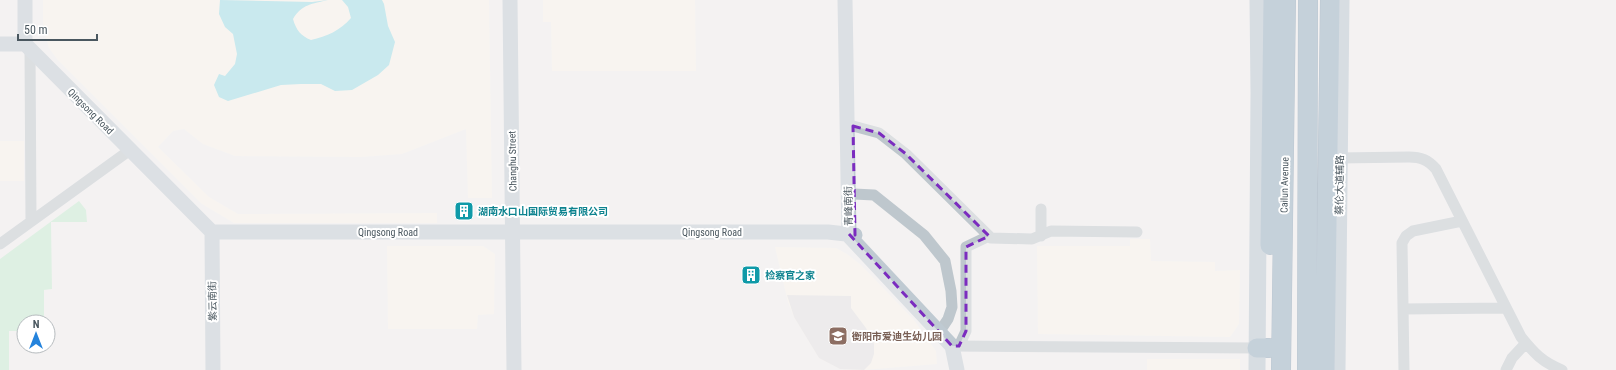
<svg xmlns="http://www.w3.org/2000/svg" width="1616" height="370" font-family="'Roboto Condensed','Noto Sans SC',sans-serif">
  <style>
    .commercial { fill: #fcf7ee }
    .education { fill: #e5e3e4 }
    .green { fill: #c4eed1 }
    .water { fill: #94dde8 }
    .lines { fill: none; stroke-linecap: round; stroke-linejoin: round }
    .highway-casing { stroke: #7893a9; stroke-width: 20 }
    .street { stroke: #bec7cd; stroke-width: 11 }
    .secondary { stroke: #bfcad2; stroke-width: 15 }
    .primary { stroke: #b4c3cf; stroke-width: 17 }
    .highway { stroke: #8da8bd; stroke-width: 19 }
    .marked { fill: none; stroke: #7b2cbf; stroke-width: 3; stroke-dasharray: 8 5; stroke-linejoin: round }
    .labels { text-anchor: middle; stroke-width: 4; stroke-linejoin: round; paint-order: stroke }
    .street-label { font-size: 10px; fill: #4a575f; stroke: #fff }
    .culture-label { font-size: 10px; font-weight: bold; fill: #0d838f; stroke: #fff; text-anchor: start }
    .education-label { font-size: 10px; font-weight: bold; fill: #785e54; stroke: #fff; text-anchor: start }
  </style>
  <rect width="100%" height="100%" fill="#f4f2f2"/>
  <path class="commercial" d="M43 0H489L492 198H468L466 129 402 154 361 157 235 156 203 144 184 129 173 131 158 147 209 197 238 214 437 213V223H234L202 204 57 59 49 48 46 38 43 23Z
    M543 0H695L696 71H552L551 22H543Z
    M0 141H24V181H0Z
    M1130 239H1150L1151 261 1215 262V271L1240 270 1239 324 1230 337 1038 334 1037 246H1130Z
    M387 246H483L495 254 494 314 478 315 477 329H388Z
    M775 247 836 248 847 254 861 265 914 320 936 351 937 364 864 370 840 369 819 358 794 317 788 302Z
    M1147 359H1240V370H1147Z"/>
  <path class="education" d="M787 295 851 296V308L866 328 874 344V354L871 363 864 370 840 369 819 358 794 317Z"/>
  <path class="green" d="M79 201 86 210 87 222H51L52 289 44 290V322H24V331H9V370H0V259Z"/>
  <path class="water" d="M220 0 312 2 328 0C312 4 302 4 293 19 296 30 301 36 311 40 327 36 340 31 351 18L348 7 342 0H382L384 4 388 26 395 42 389 65 378 75 352 90 335 91 321 84H301L281 85 228 101 219 97 214 85 219 74 225 76 235 64 237 54 233 34 225 27 219 14Z"/>
  <g class="lines">
    <defs>
      <path id="highway" d="M1270 245 1273 0
        M1257 348H1269
        M1281 370 1286 0
        M1307 370 1308 0
        M1325 370 1330 0"/>
    </defs>
    <use href="#highway" class="highway-casing"/>
    <path class="street" d="M30 49 31 221
      M853 126 879 133 906 154 991 238 1032 239 1051 231 1137 232
      M1339 158 1409 157C1421 157 1428 160 1436 169L1521 337C1534 353 1542 362 1562 370
      M854 194 874 195 924 235 945 261 951 291 952 307 948 319 942 328
      M1041 209V236
      M0 244 130 150
      M1403 309 1506 308
      M952 346 1257 348
      M959 346 966 331V247L989 236
      M1404 370 1402 243 1406 236 1413 231 1462 221
      M1506 370 1512 358 1526 343"/>
    <path class="secondary" d="M25 0V44
      M510 0 514 370
      M845 0 849 236 952 346 957 370
      M0 44H25L212 232H828L855 235
      M212 232 213 370"/>
    <path class="primary" d="M1257 370 1259 93 1258 0
      M1337 370 1341 0"/>
    <use href="#highway" class="highway"/>
  </g>
  <path d="M0 0H1616V370H0ZM853 126 879 133 906 154 989 236 966 247V331L959 346H952L849 234 855 235Z" fill="#f4f2f2" fill-opacity=".55" fill-rule="evenodd"/>
  <path class="marked" d="M853 126 879 133 906 154 989 236 966 247V331L959 346H952L849 234 855 235Z"/>
  <defs>
    <symbol id="building-square" viewBox="-11 -11 22 22"><rect x="-9" y="-9" width="18" height="18" rx="4" fill="#0f9aa8" stroke="#fff"/><path d="M-4-6H4V6H1V3H-1V6H-4ZM-2.5-4.3h1.7v1.8h-1.7ZM.8-4.3h1.7v1.8H.8ZM-2.5-1h1.7V.8h-1.7ZM.8-1h1.7V.8H.8Z" fill="#fff"/></symbol>
    <symbol id="school-square" viewBox="-11 -11 22 22"><rect x="-9" y="-9" width="18" height="18" rx="4" fill="#8d6e63" stroke="#fff"/><path d="M0-5L7-2L0 1L-7-2ZM-4 1L0 2.5L4 1V4Q0 6-4 4Z" fill="#fff"/></symbol>
  </defs>
  <g fill-rule="evenodd">
    <use href="#building-square" x="453" y="200" width="22" height="22"/>
    <use href="#building-square" x="740" y="264" width="22" height="22"/>
    <use href="#school-square" x="827" y="325" width="22" height="22"/>
  </g>
  <g class="labels">
    <g class="street-label">
      <text transform="translate(91 111) rotate(45)" y="4">Qingsong Road</text>
      <text transform="translate(512 161) rotate(-91)" y="4">Changhu Street</text>
      <text transform="translate(1284 185) rotate(-89)" y="4">Cailun Avenue</text>
      <text transform="translate(1339 185) rotate(-89)" y="4">蔡伦大道辅路</text>
      <text transform="translate(848 206) rotate(-91)" y="4">青峰南街</text>
      <text x="388" y="236">Qingsong Road</text>
      <text x="712" y="236">Qingsong Road</text>
      <text transform="translate(212 301) rotate(-91)" y="4">紫云南街</text>
    </g>
    <g class="culture-label">
      <text x="478" y="215">湖南水口山国际贸易有限公司</text>
      <text x="765" y="279">检察官之家</text>
    </g>
    <g class="education-label">
      <text x="852" y="340">衡阳市爱迪生幼儿园</text>
    </g>
  </g>
  <g transform="translate(36 334)"><circle r="19" fill="#ffffff" stroke="#b7bcbf"/>
  <path d="M0-3L7 15L0 10L-7 15Z" fill="#2483dc"/>
  <text y="-6" font-size="11" font-weight="bold" text-anchor="middle" fill="#4a575f">N</text>
  </g>
  <path d="M18 34v6h79v-6" fill="none" stroke="#4a575f" stroke-width="2"/>
  <text x="24" y="34" font-size="12" fill="#4a575f" stroke="#ffffff" stroke-width="3" paint-order="stroke">50 m</text>
</svg>
